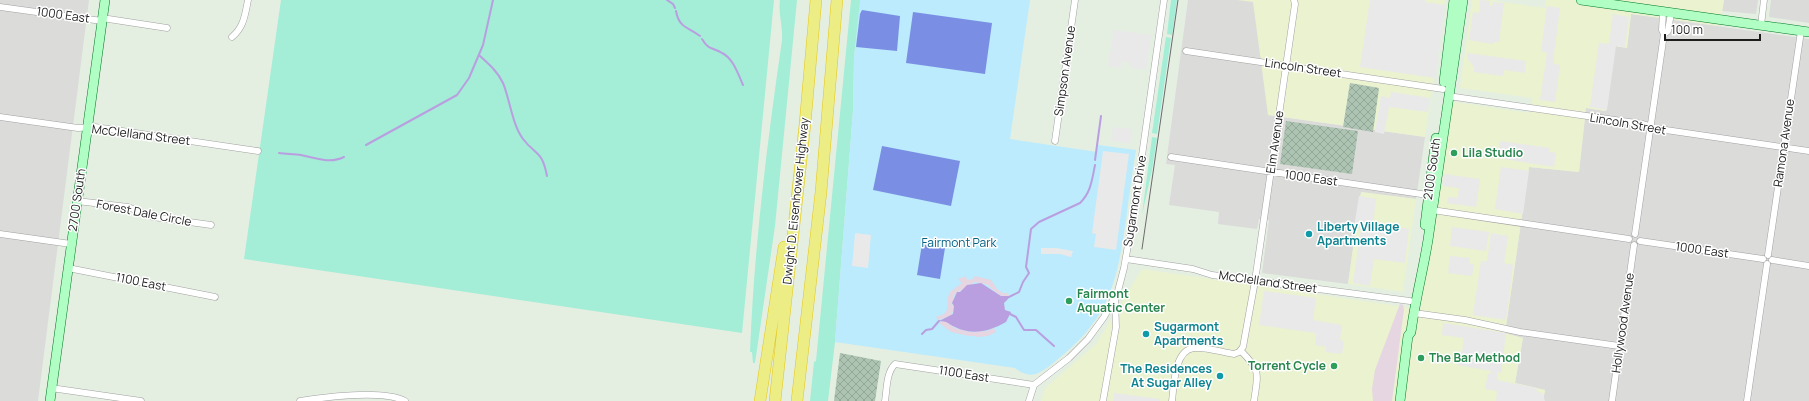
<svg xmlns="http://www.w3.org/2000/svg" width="1809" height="401" font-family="Manrope,sans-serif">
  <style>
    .residential { fill: #dbdbda }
    .commercial { fill: #eaf2d0 }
    .construction { fill: url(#construction-cross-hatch) }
    .grass { fill: #a4edd7 }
    .park { fill: #bbebfd }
    .pitch { fill: #7a8fe4 }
    .parking { fill: #e9e9e9 }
    .plaza { fill: #e5d6e2 }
    .water { fill: #ba9fe0 }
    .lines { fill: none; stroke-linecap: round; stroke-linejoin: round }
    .stream { stroke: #ba9fe0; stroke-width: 2 }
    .street-casing { stroke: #a1a1a1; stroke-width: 7 }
    .secondary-casing { stroke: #007824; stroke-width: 10 }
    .highway-casing { stroke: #e5c617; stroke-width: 12 }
    .street { stroke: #fff; stroke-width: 6 }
    .secondary { stroke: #b1fec4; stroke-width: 9 }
    .highway { stroke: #eced84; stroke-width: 11 }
    .tram { stroke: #6b6b6b; stroke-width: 1 }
    .leisure-dot { fill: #2e9e5b; stroke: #fff; stroke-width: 1.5 }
    .culture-dot { fill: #0f9aa8; stroke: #fff; stroke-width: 1.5 }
    .labels { text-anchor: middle; stroke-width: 3; stroke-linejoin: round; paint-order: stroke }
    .street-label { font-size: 12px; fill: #1d1d1d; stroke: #fff }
    .leisure-label { font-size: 12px; font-weight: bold; fill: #27864d; stroke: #fff; text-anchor: start }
    .culture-label { font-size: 12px; font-weight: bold; fill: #0d838f; stroke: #fff; text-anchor: start }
    .park-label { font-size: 12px; fill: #046083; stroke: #fff }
  </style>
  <defs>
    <pattern id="construction-cross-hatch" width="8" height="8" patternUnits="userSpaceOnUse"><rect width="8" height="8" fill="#adc4b2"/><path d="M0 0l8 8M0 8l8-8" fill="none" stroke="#94a899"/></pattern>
  </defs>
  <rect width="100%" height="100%" fill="#e4efe2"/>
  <path class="residential" d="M0 0H89L38 401H0Z
    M1188 0H1282L1268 115 1425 137 1416 199 1361 192 1348 284 1262 273 1269 220 1259 219 1257 229 1218 224 1219 212 1169 205 1175 165 1166 164Z
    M1724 0H1758L1756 14 1722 11Z
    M1771 0H1809V23L1769 17Z
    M1631 14 1809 39V401H1543L1545 390 1515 383 1523 338 1505 334 1529 167 1579 172 1586 108 1606 111 1615 46 1627 48Z"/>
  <path class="commercial" d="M1237 0H1445L1425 137 1268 115 1253 2Z
    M1472 0H1490L1545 8 1546 0H1724L1720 26 1631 14 1627 48 1615 46 1606 111 1586 108 1579 172 1529 167 1505 333 1523 338 1515 383 1545 390 1543 401H1041L1045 388 1096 344 1142 269 1420 309 1438 191 1449 101 1530 113 1532 98 1460 88Z
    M1361 192 1416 199 1403 292 1348 284Z"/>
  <path class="construction" d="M1350 83 1379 88 1373 132 1343 127Z
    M1286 121 1358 131 1352 174 1280 164Z
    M840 353 881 361 875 401H834Z"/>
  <path class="grass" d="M281 0H774L742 333 244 259Z
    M780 0H797L775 226 755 363H753L752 352H750C754 247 767 144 782 40 783 26 778 14 780 0Z
    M851 0H861L854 57 853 111 835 342 828 401H810L814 362 816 361Z
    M1171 0H1177L1172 35 1167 34Z
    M1166 37 1171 38 1157 134 1152 133Z
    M1152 137 1157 138 1152 170 1142 215Z"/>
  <path class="park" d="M860 0H1030L1010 139 1097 152 1098 145 1136 150C1132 173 1129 197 1126 220 1121 252 1117 284 1100 313 1088 333 1071 349 1052 364 1039 374 1030 380 1015 368L835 342 853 111 854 57Z"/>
  <path class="pitch" d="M862 10 900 16 897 51 856 47 860 14Z
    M913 12 992 23 985 74 906 63Z
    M882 146 960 161 951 206 873 190Z
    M922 244 945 248 940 279 917 275Z"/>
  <path class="parking" d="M1370 0H1425V2L1445 5 1435 78 1360 67Z
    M1480 0 1490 1V6H1492L1493 2 1504 3 1499 42H1494L1493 44 1469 40 1473 12 1479 13Z
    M1547 6 1560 8 1553 62 1554 64 1560 65 1555 102 1540 100 1547 53 1541 51Z
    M1613 14 1629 17 1625 47 1616 46 1607 110 1590 107 1599 43 1609 44Z
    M1114 30 1151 35 1146 70 1129 67V63L1122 61 1121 68 1108 66Z
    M1467 53 1526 61 1525 73 1504 70 1503 76 1474 72V67L1467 58Z
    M1391 92 1430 98 1428 112 1389 107 1384 134 1375 132 1381 96 1390 98Z
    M1113 127 1132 129 1130 144 1112 141Z
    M1500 141 1550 148 1549 152 1556 153 1554 167 1498 158Z
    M1103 151 1129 154 1116 250 1094 247 1096 234 1092 233Z
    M1501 167 1529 171 1523 214 1495 209Z
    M1443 174 1480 179 1476 207 1447 203 1448 197 1458 198 1459 188 1442 186Z
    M1359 196 1376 199 1373 224 1409 229 1405 263 1374 259 1370 286 1353 283 1361 228 1354 227Z
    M1452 227 1489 232 1486 251 1450 246Z
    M855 233 871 235 868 268 852 266Z
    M1491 233 1508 236 1504 263 1513 265 1506 320 1473 315 1481 261H1487Z
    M1041 248H1056L1073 251 1071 257 1060 254H1041Z
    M1450 256 1470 258 1469 264H1474L1472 276 1448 273Z
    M1264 291 1316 298 1313 320 1342 325 1340 340 1344 341 1342 354 1326 352V347L1315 345 1316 333 1259 325Z
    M1443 323 1506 333 1501 373 1497 372V380L1536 388 1538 392 1542 393 1545 401H1496L1497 391 1485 389 1488 374H1490L1491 371 1457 365 1459 352H1462L1464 338 1442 335Z
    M1114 393 1160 399V401H1113Z"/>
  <path class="plaza" d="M966 276 967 280 973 279 975 276 991 280 997 289 1003 293H1008L1009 296H1001L994 291 988 285 975 282 955 294 952 304 954 306V309L951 316 938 320 936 317 944 314 947 310 948 297 950 292 962 283 958 279Z
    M1400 304 1403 305 1404 309 1392 401H1373L1372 389 1375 370Z
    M942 321H946L955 328 970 332 987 331 994 328 996 332 988 336 976 337V336H969L951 332 939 323Z"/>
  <path class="water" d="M981 283 1001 296H1009V298L1004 303 1005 310 1011 312 1006 322C990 331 973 336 955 327 946 323 950 322 939 321L953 314 954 306 952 303 957 292H960L967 285Z"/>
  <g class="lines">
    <path class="stream" d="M667 0 673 4 675 8
      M676 11C679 28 688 27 700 36
      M702 39C709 51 713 47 722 53 733 58 738 74 743 85
      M479 55C489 64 498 72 503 83 510 100 512 124 523 139 536 156 542 150 547 176
      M366 145 457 95 469 78 483 45 493 0
      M279 153C286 154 294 154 301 155 315 158 330 164 344 157
      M1095 160 1101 116
      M1009 297 1019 292 1023 282 1029 273 1026 267 1031 229 1039 222 1080 203C1091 192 1092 180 1095 165
      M1010 314 1016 317 1024 330H1036L1054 346
      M922 334 926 330 932 329 939 321"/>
    <defs>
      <path id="street" d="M0 7 102 21
        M102 18 167 28
        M1761 25 1764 0
        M1664 34 1668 31 1671 13
        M232 37C244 27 245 15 248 0
        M1186 51 1443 89
        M1448 96 1643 124 1659 129 1809 151
        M0 117 78 128 95 127 258 151
        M1055 141 1075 0
        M1171 157 1428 195
        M77 201 128 207 153 217 211 225
        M1432 210 1629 239
        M0 234 71 244
        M1635 234 1664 34 1662 30 1663 12
        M1640 241 1763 259
        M1768 255 1801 31
        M1126 259 1193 269 1212 275 1410 301
        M1772 260 1809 266
        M68 268 215 297
        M1414 313 1465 320 1520 332 1619 346
        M1241 351C1261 371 1258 373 1254 401
        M51 388 141 401
        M300 401C326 397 382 389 405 401
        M885 401C887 389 886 373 895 364L1034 385
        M1029 401 1034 385 1069 358 1088 339 1104 317 1118 291 1124 268 1135 205 1164 0
        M1103 401 1116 327 1115 299
        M1172 401C1174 386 1174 350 1194 348 1207 347 1221 352 1234 354L1239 352 1243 347 1255 281 1295 4 1294 0
        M1612 401 1634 245
        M1747 401 1767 264"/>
      <path id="secondary" d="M1581 0 1809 32
        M1444 82 1454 0
        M1425 225 1436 138
        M50 401 105 0
        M1400 401 1408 336 1411 332C1415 301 1423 271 1428 240L1463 0"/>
      <path id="highway" d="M760 401 784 247
        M775 401 805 124 816 0
        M797 401 821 192 837 0"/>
    </defs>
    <use href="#street" class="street-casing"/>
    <use href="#secondary" class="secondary-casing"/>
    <use href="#highway" class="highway-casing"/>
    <use href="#street" class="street"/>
    <use href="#secondary" class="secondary"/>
    <use href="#highway" class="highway"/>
    <path class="tram" d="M1142 249 1178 0"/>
  </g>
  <g class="leisure-dot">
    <circle cx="1454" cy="153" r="4"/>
    <circle cx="1069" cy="301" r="4"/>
    <circle cx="1421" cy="358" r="4"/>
    <circle cx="1334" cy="366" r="4"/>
  </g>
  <g class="culture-dot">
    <circle cx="1309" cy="234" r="4"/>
    <circle cx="1146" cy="334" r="4"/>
    <circle cx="1220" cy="376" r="4"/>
  </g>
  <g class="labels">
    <g class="street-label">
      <text transform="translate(63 15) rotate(8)" y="4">1000 East</text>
      <text transform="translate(1303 68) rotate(8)" y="4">Lincoln Street</text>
      <text transform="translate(1065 71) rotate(-82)" y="4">Simpson Avenue</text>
      <text transform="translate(1628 124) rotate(10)" y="4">Lincoln Street</text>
      <text transform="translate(141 135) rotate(7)" y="4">McClelland Street</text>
      <text transform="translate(1275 142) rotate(-82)" y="4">Elm Avenue</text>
      <text transform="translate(1784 143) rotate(-82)" y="4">Ramona Avenue</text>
      <text transform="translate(1432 169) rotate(-82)" y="4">2100 South</text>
      <text transform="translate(1311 178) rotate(8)" y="4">1000 East</text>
      <text transform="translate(77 200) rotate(-82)" y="4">2700 South</text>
      <text transform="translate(796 201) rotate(-84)" y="4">Dwight D. Eisenhower Highway</text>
      <text transform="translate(1135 201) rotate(-81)" y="4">Sugarmont Drive</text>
      <text transform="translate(144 213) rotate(11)" y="4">Forest Dale Circle</text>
      <text transform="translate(1702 250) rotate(8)" y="4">1000 East</text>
      <text transform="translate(141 282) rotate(11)" y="4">1100 East</text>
      <text transform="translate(1268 282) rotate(8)" y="4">McClelland Street</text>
      <text transform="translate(1623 323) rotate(-82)" y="4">Hollywood Avenue</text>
      <text transform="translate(964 374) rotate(9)" y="4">1100 East</text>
    </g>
    <g class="leisure-label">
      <text x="1462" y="157">Lila Studio</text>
      <text x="1077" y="298">Fairmont<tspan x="1077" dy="14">Aquatic Center</tspan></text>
      <text x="1429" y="362">The Bar Method</text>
      <text x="1326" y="370" text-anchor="end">Torrent Cycle</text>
    </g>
    <g class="culture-label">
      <text x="1317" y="231">Liberty Village<tspan x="1317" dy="14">Apartments</tspan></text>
      <text x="1154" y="331">Sugarmont<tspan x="1154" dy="14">Apartments</tspan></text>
      <text x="1212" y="373" text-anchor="end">The Residences<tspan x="1212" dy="14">At Sugar Alley</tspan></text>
    </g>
    <g class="park-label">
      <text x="959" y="247">Fairmont Park</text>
    </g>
  </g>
  <path d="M1665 34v6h95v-6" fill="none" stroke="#1d1d1d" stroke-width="2"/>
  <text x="1671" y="34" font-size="12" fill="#1d1d1d" stroke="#ffffff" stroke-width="3" paint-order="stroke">100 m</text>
</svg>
